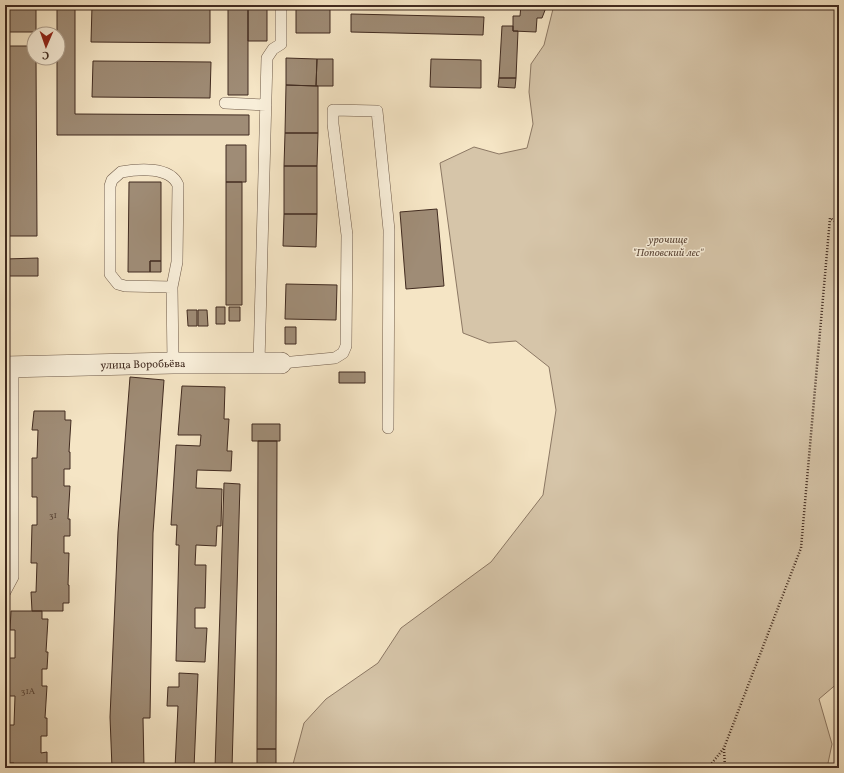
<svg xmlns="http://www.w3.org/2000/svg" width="844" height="773" font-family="Vollkorn,serif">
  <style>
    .green { fill: #d6c5a9; stroke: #8c7864 }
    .building { fill: #9f8c76; stroke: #412b20 }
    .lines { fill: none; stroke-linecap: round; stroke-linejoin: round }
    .service-casing { stroke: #6e5a49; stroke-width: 12 }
    .minor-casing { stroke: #6e5a49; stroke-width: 22 }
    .path { stroke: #412b20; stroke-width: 2.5; stroke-dasharray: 1 2; stroke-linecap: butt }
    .service { stroke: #f8eed9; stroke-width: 11 }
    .minor { stroke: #f8eed9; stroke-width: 21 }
    .labels { text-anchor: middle; stroke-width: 3; stroke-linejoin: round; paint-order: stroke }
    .number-label { font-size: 9px; fill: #584336 }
    .park-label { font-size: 11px; font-style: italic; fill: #5f4a3b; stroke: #f8eed9 }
    .street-label { font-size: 11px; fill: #412b20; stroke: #f8eed9 }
  </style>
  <rect width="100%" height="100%" fill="#f5e5c5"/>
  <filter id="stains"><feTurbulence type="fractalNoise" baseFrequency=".005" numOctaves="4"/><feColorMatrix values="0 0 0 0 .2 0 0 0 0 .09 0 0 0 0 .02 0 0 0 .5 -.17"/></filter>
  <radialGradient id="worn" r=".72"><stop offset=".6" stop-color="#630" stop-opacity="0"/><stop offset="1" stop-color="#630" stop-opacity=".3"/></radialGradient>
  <path class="green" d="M554 5H839V682L819 699 832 744 827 768H292L304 723 326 699 378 663 401 628 491 562 543 495 556 410 549 367 516 341 489 343 463 333 440 163 474 147 499 154 527 148 533 124 529 92 531 64 544 45Z"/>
  <path class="building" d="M5 5H36V32H5Z
    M57 5H75V114L249 115V135H57Z
    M228 5H248V95H228Z
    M248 5H267V41H248Z
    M296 5H330V33H296Z
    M521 5H547L542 18H537L536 32 513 31V16H520Z
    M92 6 210 7V43L91 42Z
    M351 14 484 17 483 35 351 32Z
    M502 26H513V31H518L516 78H499Z
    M5 46H34V58H36L37 236H5Z
    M286 58 317 59 316 86 286 85Z
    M317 59H333V86H316Z
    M431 59 481 60V88L430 87Z
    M93 61 211 62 210 98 92 97Z
    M499 78H516L515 88 498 87Z
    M286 85 318 86V133H285Z
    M285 133H318L317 166H284Z
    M226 145H246V182H226Z
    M284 166H317V214H284Z
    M129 182H161V261H150V272H128Z
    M226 182H242V305H226Z
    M437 209 444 286 406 289 400 212Z
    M284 214H317L316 247 283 246Z
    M38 258V276H5V259Z
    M150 261H161V272H150Z
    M286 284 337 285 336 320 285 319Z
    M216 307H225V324H216Z
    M229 307H240V321H229Z
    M187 310H197V326H188Z
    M198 310H207L208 326H198Z
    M285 327H296V344H285Z
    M339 372H365V383H339Z
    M130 377 164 380 153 533 150 718H143L144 768H112L110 717 118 532Z
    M182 386 225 387 224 419H229L227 451H232L231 471 197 470 196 488 222 489 221 526H217L216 546 196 545 195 565H206L205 608H195V628H207L205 662 176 661 179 545H176L177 525H171L176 445 200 446 201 435H178Z
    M34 411H65V420H71L69 452H70V469H64V486H70L68 519H70V536H64V553H69L68 585H69V603H63V611H32L31 592H36L37 563H31L32 525H37V497H32V458H37L38 430H32Z
    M252 424H280V441H252Z
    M258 441H277L276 749H257Z
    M224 483 240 484 232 768H213H215Z
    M11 611H42V619H48L46 652H48L47 669H42V686H47L45 718H47V736H41V753L47 752V768H14V763H9V725H14L15 696H9V658H15V630H10Z
    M179 673 198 674 194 768H175L178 706H167L168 687H179Z
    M257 749H276V768H257Z"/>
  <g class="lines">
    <defs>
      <path id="service" d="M225 103 266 105
        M172 287 125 286 118 284 110 274V186L112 180 121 172C138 169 170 166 178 185L177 262 172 287 173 363
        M259 363 267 58 273 49 281 44V5
        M281 363 335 358 343 353 346 346 347 235 333 124V110L377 111 389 230 388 428
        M5 592 13 577V367"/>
      <g id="minor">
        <path id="s1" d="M5 367 173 363H281"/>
      </g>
    </defs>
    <use href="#service" class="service-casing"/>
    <use href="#minor" class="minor-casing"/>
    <path class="path" d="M724 749 725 768
      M708 768 724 748 801 548 830 218 839 224"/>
    <use href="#service" class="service"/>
    <use href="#minor" class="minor"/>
  </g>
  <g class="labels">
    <g class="number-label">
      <text x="53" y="518">31</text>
      <text x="28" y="694">31А</text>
    </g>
    <g class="park-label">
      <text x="668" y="243">урочище<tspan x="668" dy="13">"Поповский лес"</tspan></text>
    </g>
    <g class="street-label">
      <text dy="4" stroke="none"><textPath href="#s1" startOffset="138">улица Воробьёва</textPath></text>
    </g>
  </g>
  <rect width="844" height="773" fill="none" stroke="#f5e5c5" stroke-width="20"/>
  <rect x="6" y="6" width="832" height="761" fill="none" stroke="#412b20" stroke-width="2"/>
  <rect x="10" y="10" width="824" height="753" fill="none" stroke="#412b20"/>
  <g transform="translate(46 46) rotate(182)"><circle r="19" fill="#f8eed9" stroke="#afa08f"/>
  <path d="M0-3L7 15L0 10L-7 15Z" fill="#8f2418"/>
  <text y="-6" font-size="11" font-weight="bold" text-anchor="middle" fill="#412b20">С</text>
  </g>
  <rect width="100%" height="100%" filter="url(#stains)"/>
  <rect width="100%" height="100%" fill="url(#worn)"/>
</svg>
